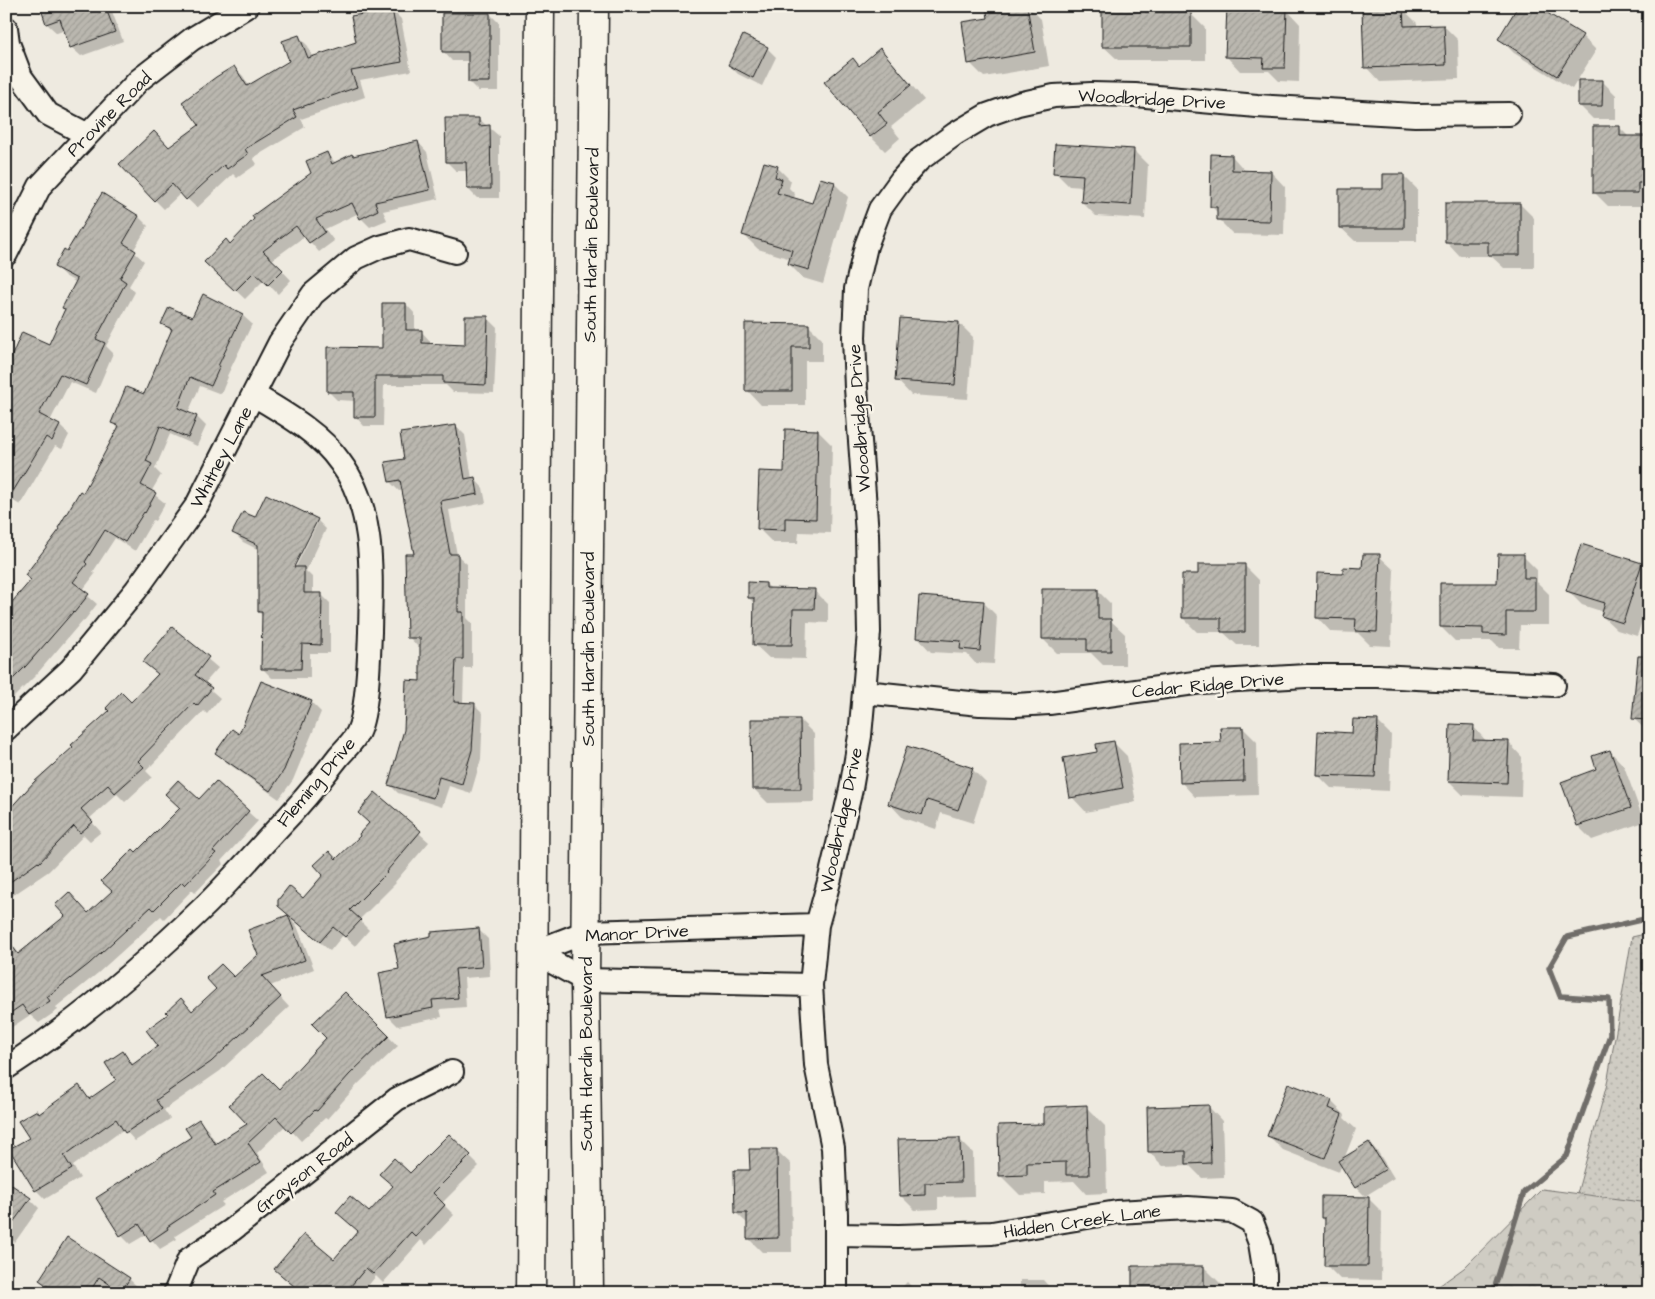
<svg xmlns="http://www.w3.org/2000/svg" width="1655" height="1299" font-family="'Architects Daughter',sans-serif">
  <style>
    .green { fill: url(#green-dots); stroke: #767470 }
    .forest { fill: url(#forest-crowns); stroke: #767470 }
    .shadow { fill: #0003; fill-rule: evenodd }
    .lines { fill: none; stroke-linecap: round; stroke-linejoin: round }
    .stream { stroke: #6f6d69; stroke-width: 5.5 }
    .building { fill: url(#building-hatch); stroke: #1c1c1c }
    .minor-casing { stroke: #1c1c1c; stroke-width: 26 }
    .major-casing { stroke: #1c1c1c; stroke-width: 31 }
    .minor { stroke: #f7f3e8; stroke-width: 22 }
    .major { stroke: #f7f3e8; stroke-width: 28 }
    .labels { text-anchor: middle; stroke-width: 5; stroke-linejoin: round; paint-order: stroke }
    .street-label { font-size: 18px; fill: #1c1c1c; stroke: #f7f3e8 }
  </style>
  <defs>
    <pattern id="green-dots" width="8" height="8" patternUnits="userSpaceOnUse" patternTransform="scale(1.25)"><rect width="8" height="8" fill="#cfccc3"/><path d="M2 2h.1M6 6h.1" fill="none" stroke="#b1afa7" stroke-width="1.8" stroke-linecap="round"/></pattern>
    <pattern id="forest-crowns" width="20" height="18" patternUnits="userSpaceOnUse" patternTransform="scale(1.25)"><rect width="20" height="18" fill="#cfccc3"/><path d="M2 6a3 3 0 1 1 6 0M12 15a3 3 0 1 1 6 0" fill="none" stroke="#b1afa7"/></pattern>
    <pattern id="building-hatch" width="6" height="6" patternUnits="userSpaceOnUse" patternTransform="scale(1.25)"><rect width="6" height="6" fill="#bab7af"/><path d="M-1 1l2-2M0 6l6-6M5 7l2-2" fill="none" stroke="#9f9d96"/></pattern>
  </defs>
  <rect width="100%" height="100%" fill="#eeeae0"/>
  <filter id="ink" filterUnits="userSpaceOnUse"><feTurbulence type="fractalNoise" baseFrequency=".02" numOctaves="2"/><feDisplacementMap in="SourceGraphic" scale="10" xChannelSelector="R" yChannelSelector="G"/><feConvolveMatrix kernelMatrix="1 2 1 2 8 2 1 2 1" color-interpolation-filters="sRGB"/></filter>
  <g filter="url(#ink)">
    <path class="green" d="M1649 933V1293L1571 1216 1607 1084 1632 937Z"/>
    <path class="forest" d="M1542 1189 1649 1203V1293H1429L1464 1268Z"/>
    <path class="shadow" d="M41 6H110L123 41 81 56 71 47 65 30 57 33 47 24Z
      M1017 6H1028L1041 19 1049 66 984 77 970 63 990 19Z
      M1103 6H1159V13H1190L1205 28V60H1118L1103 46Z
      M1286 9 1300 24 1299 82 1279 81 1269 71H1240L1226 56Z
      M1403 9 1417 23V27L1444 26 1458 40 1459 79 1380 82 1366 67Z
      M392 10 401 19 411 71 360 80 365 97 301 119 305 127 253 158 257 164 237 178 233 174 197 208 181 193 164 209 155 200 169 148 201 126 234 67 243 76 249 86 291 62 299 37 308 46 313 58 358 43Z
      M490 14 499 23V91H478L469 82V61H452L443 51Z
      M1582 36 1596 50 1572 89 1514 53 1500 39Z
      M767 48 776 57 762 86 738 74 729 65Z
      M880 50 894 64 924 100 891 127 900 138 885 151 871 137 826 83 853 60 860 67Z
      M1602 81 1616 95V119H1593L1579 105Z
      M479 119 499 136V198H477L468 189V171H456L447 162Z
      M1620 128 1629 137H1649V206H1608L1594 192Z
      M418 142 427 152 438 199 383 211 387 220 370 227 361 218 359 213 325 229 334 241 319 252 305 236 272 260 291 280 278 294 264 280 245 299 215 271 230 246 313 173 326 153 336 163 353 157Z
      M1134 151 1148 165 1145 219 1096 216 1082 202 1083 187 1069 186 1055 172Z
      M1232 156 1246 172H1271L1285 187 1284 235 1233 234 1218 219 1219 214 1211 206Z
      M777 167 791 181 789 188 795 194 794 199 813 205 834 183 848 197 823 284 803 278 789 264 791 259 758 249 744 235Z
      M1403 175 1417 189V241H1355L1340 227Z
      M102 195 139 217 148 226 133 251 144 261 129 286 135 292 106 346 113 353 96 393 70 382 50 421 60 426 69 435 62 449 55 446 20 505 12 500 6 508V372L50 346 66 310 63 308 77 283 65 276 56 267 68 253Z
      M1520 204 1534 218V268H1504L1491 256H1460L1446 241Z
      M406 304 415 314V331H421L430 341V345L466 346 487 317 497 327 494 393 453 392 446 385H384L383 426H364L355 416V401L337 400 328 391 383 349Z
      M242 315 252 324 227 376 228 377 221 394 200 386 188 413 197 417 206 426 197 446 170 434 155 469 161 475 151 492 165 503 155 521 153 520 135 551 115 538 93 572 95 574 82 591 97 604 84 621 83 620 36 675 6 705V611L32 581 62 530 84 495 119 429 113 422 145 396 172 332 163 323Z
      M959 323 973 337 968 399 911 395 897 380Z
      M808 325 822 339V361H805V405H761L747 390Z
      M456 426 465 435 472 479 474 478 483 488 486 503 449 510 457 555 467 564V618L472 623V668H464L463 703 474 704 483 713 481 759 471 793 449 786 442 807 398 793 389 784 422 682V647H418L409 637 415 555 403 490 399 491 390 482 405 460Z
      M818 431 832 445 830 533 799 532 798 543H773L759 529Z
      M255 519 317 520 326 529 306 571 313 578V594H321L330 603V653H310V678H272L263 669V616L259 612V550L243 542 234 533ZM315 522H318L293 573 290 572Z
      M1379 556 1394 570 1391 646 1370 645 1358 633 1331 632 1317 617 1344 576 1364 569Z
      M1523 556 1537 570V582L1549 594V625H1520L1519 648H1499L1492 641H1455L1441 627 1499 584Z
      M1641 564 1649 572V599L1637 636 1617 630 1602 616 1604 612 1582 605 1568 591Z
      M1245 566 1259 580V645H1237L1223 632H1197L1183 618 1199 575Z
      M766 584 771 589 814 590 828 604V623L807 622 806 659 769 658 754 644 755 604 749 598Z
      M1097 590 1111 604V621L1125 634V665H1103L1091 653H1057L1043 639Z
      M983 602 997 616 994 664 975 663 967 654 931 652 917 637Z
      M172 629 218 668 204 684 220 698 207 714 204 711 146 771 152 777 125 802 117 794 89 819 101 832 90 841 84 835 49 871 6 900V814L131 704 159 675 145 662Z
      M1649 664V733L1633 718Z
      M311 702 321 712 293 780 279 799 226 762 217 753 240 736Z
      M800 720 814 734 815 802 768 803 754 789Z
      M1377 721 1391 735 1389 791 1331 788 1317 774 1354 734Z
      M1473 726 1487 742H1508L1522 757 1521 797 1463 795 1449 781Z
      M1243 728 1257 742 1258 795 1195 797 1181 782 1222 744Z
      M1113 742 1127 756 1136 802 1086 812 1072 797 1099 753Z
      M1610 751 1624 766 1644 822 1592 840 1578 826 1563 782 1598 770Z
      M972 769 986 783 973 823 941 813 936 829 903 818 889 803Z
      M216 783 258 821 221 861 224 863 195 893 192 890 164 919 161 916 98 973 56 1007 58 1010 39 1023 30 1015 6 1031V949L11 945 20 954 88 915 114 891 136 854 199 801Z
      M375 794 429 842 395 882 396 883 359 920 369 930 355 946 343 935 330 951 294 920 292 921 297 926 314 969 270 986 289 1007 220 1071 164 1110 170 1119 135 1141 124 1129 73 1166 80 1178 45 1199 36 1190 30 1138 40 1115 79 1087 90 1099 118 1081 123 1053 134 1065 160 1046 193 1012 234 979 259 955 250 931 289 916 279 906 303 900 337 861 362 836 370 823Z
      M479 930 488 939 490 976 464 978 466 1007 440 1009 442 1017 398 1026 388 1016 401 970Z
      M345 994 398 1046 358 1084 327 1119 325 1118 301 1141 286 1125 257 1153 269 1172 221 1202 224 1205 175 1236 177 1239 160 1249 147 1234 130 1244 121 1235 193 1138 198 1121 208 1130 217 1144 249 1124 327 1038Z
      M6 1035 10 1041 6 1043Z
      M1331 1101 1345 1115 1344 1118 1356 1129 1344 1159 1369 1143 1378 1152 1394 1178 1365 1196 1356 1187 1342 1164 1339 1172 1283 1150 1269 1136Z
      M1208 1106 1222 1121 1224 1177 1202 1178 1189 1165 1163 1166 1149 1152Z
      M1086 1107 1105 1126 1107 1193 1086 1194 1074 1181 1045 1182V1194L1020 1195 1001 1176 1045 1125Z
      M449 1136 479 1166 442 1203 454 1215 426 1245 421 1240 383 1283 376 1276 362 1293H338L334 1261 359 1232 338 1212 369 1214Z
      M959 1139 973 1153 974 1196 938 1197V1209L915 1210 901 1196Z
      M776 1150 791 1164 792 1252H762L748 1238V1224L736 1213 751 1171Z
      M6 1182 30 1199 39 1208 15 1242 6 1236Z
      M1368 1198 1382 1212 1381 1280 1340 1279 1326 1265V1222L1322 1218Z
      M68 1239 129 1279 139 1288 136 1293H120L109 1285 104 1293H55L49 1289 40 1280Z
      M1133 1267H1204L1223 1286V1293H1133Z
      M1020 1280H1043L1055 1293H1020Z
      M907 1282 916 1291 956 1293H897Z
      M248 1288 264 1293H247Z"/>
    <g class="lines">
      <path class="stream" d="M1493 1293 1524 1192 1567 1156 1610 1035 1609 999 1560 996 1549 968 1567 937 1649 918"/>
    </g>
    <path class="building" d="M40 6H105L115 32 70 48 60 19 46 24Z
      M986 6H1027L1035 52 968 64 962 22 988 18Z
      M1102 6H1145V12H1191V47H1102Z
      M1227 6 1287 8 1285 68H1263L1264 58 1225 57Z
      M1518 6H1536L1583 35 1557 76 1498 39Z
      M1403 8 1404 26 1444 25 1446 65 1364 68 1362 9Z
      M392 9 402 62 351 71 357 87 293 110 297 117 245 149 248 154 227 169 224 165 186 200 172 184 154 201 119 164 154 131 169 147 199 125 182 102 216 77 234 66 247 86 289 61 282 41 299 35 308 58 356 42 351 16Z
      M442 13H490V82H468V52H442Z
      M743 35 768 47 753 78 728 65Z
      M880 48 911 85 878 112 887 124 870 137 824 82 853 58 859 66Z
      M1578 80H1603L1602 106H1578Z
      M445 118H479V126L490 125 491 189H467L466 162H446Z
      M1593 126H1620V136H1649V183H1638V193H1593Z
      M418 141 430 190 375 202 378 210 360 219 352 203 316 219 325 232 309 243 296 226 263 251 283 270 268 285 254 272 235 291 204 262 226 239 230 244 254 219 252 216 311 173 306 161 327 152 332 164 352 154 353 156Z
      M1055 144 1134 149 1131 205 1081 202 1083 175 1053 173Z
      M1211 154 1232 155V170L1271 171 1270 221 1217 220V207H1210Z
      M764 162 778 166 775 177 782 179 777 193 812 203 820 178 835 182 809 270 788 264 792 250 742 235Z
      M1383 174H1404V228H1339V189H1383Z
      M102 193 139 216 123 243 136 251 120 278 126 282 96 339 105 343 86 385 60 374 39 414 60 425 52 441 46 437 6 503V369L22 332 49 344 65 309 62 308 77 279 54 267 64 249 67 251Z
      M1445 203H1520V255H1488V242H1445Z
      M203 294 243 314 218 366H220L211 386 190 377 178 408 197 416 188 438 160 426 146 461 152 464 141 485 156 493 145 513 144 512 125 542 105 530 85 562 87 564 73 582 89 594 74 613 73 612 26 666 6 686V609L31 580 25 575 60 529 58 528 80 491 83 493 119 426 111 423 126 387 144 394 172 329 161 324 169 307 192 317Z
      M382 303H406V330H422V343L465 345V316H488L486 385 443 383V376H375V417H354V392H327V347L382 348Z
      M900 318 959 322 955 385 895 381Z
      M745 323 809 324V347H792V391H745Z
      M456 425 465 479 475 477 478 494 440 501 450 554H458V612H463V659H456L454 702 475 703 472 750 462 784 439 777 433 798 388 785 404 730 406 680 420 681V638H407L405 554H414L400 480 389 482 385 462 404 459 400 433Z
      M785 429 818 430 816 519 785 518V530L757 529 759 471 784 472Z
      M266 494 318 519 294 567H304V593H322L321 645 302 644 301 669H261L262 612H258V545L232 533 243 512 255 517Z
      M1581 544 1642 563 1623 623 1601 616 1605 603 1566 591Z
      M1363 554H1380L1377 632 1355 631 1356 619 1316 618 1317 573 1343 574V567L1362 568Z
      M1498 554H1524V578H1535V612H1506V635L1483 634V628L1440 627V583H1497Z
      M1198 564H1245V632H1221V618H1182V574H1198Z
      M748 582 766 583V588L815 589 814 609H793L792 645H753L754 598H748Z
      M1042 589H1098V619H1111V651H1087V639H1042Z
      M919 596 984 601 980 651 960 649 961 641 916 638Z
      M172 627 209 657 195 675 212 688 197 706 194 703 138 761 144 767 115 793 108 785 81 809 93 822 80 833 74 826 39 863 38 862 6 885V813L34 782 73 747 71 745 109 711 106 708 121 692 131 702 158 674 143 662Z
      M1638 656H1649V720L1632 719Z
      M261 681 312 701 284 770 270 791 215 753 232 729 239 734Z
      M751 719H800L801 789H752Z
      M1353 719 1378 720 1375 777 1316 775 1318 731 1352 733Z
      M1450 724 1474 725 1473 740 1509 741 1507 783 1448 781Z
      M1220 727H1243L1244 781 1180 783 1179 743 1221 742Z
      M1114 741 1123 788 1070 798 1063 758 1097 752 1096 744Z
      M907 746 973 768 958 810 927 800 922 815 888 804Z
      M1610 750 1631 808 1577 826 1561 782 1596 769 1592 756Z
      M178 780 199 799 216 781 249 811 213 851 216 853 185 885 182 882 154 910 151 907 89 964 47 997 50 1001 29 1015 22 1005 6 1016V937L18 954 65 916 55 905 69 892 88 913 112 891 101 881 133 849 136 852 180 808 165 794Z
      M375 792 421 831 386 872 387 873 350 910 361 920 345 937 333 927 320 942 278 906V900L289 886 303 898 323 875 314 865 329 851 336 859 360 836 359 834 369 823 358 813Z
      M288 915 305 960 262 976 281 997 211 1062 156 1100 162 1109 125 1133 116 1119 64 1156 72 1169 35 1191 9 1149 29 1138 18 1121 37 1110 39 1114 79 1085 89 1099 116 1080 105 1063 123 1051 132 1065 158 1046 146 1030 168 1014 166 1012 181 998 192 1011 216 989 206 978 221 964 234 977 258 955 248 930Z
      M479 928 482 967 455 969 458 998 432 1000 433 1008 387 1017 379 973 399 969 394 944 431 936V932Z
      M345 992 389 1036 349 1075 317 1111 315 1110 291 1133 276 1117 248 1143 261 1162 213 1192 215 1195 167 1227 168 1229 150 1241 139 1224 120 1236 96 1198 191 1137 185 1128 199 1119 215 1144 247 1124 229 1105 263 1073 279 1089 326 1038 312 1024Z
      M1288 1083 1332 1100 1329 1108 1342 1114 1325 1158 1267 1136Z
      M1087 1105 1089 1175H1066V1162L1027 1163V1175L999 1176 998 1125 1044 1124V1107Z
      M1209 1105 1211 1163 1186 1164V1151L1148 1152 1147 1107Z
      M449 1134 471 1155 433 1193 445 1205 416 1237 411 1232 373 1274 366 1268 345 1293H302L274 1269 304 1234 334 1259 358 1231 336 1212 350 1196 369 1212 393 1186 379 1174 394 1158 410 1173Z
      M960 1138 961 1182 925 1183V1195L900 1196 898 1139Z
      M1369 1142 1386 1169 1355 1188 1338 1161Z
      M749 1149H777L778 1238 747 1239V1213H735L734 1170H750Z
      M6 1181 31 1198 6 1232Z
      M1321 1196 1369 1197 1368 1266H1324L1325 1218H1321Z
      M67 1237 130 1278 121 1292 99 1277 89 1293H58L39 1280Z
      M1132 1266H1204V1293H1154V1288H1132Z"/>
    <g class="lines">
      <defs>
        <path id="minor" d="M6 28 8 43 21 77 48 114 86 134
          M6 254 40 186 139 80 192 39 247 6
          M864 692 980 704 1015 705 1049 703 1202 682 1306 676H1378L1554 685
          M6 729 71 669 136 590 197 505 280 342 313 294 356 258 380 247 409 239 455 252
          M534 952 586 932 817 925
          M534 952 585 980 811 985
          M6 1068C79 1021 145 964 207 904 231 880 253 855 276 830 299 806 319 782 339 756 345 749 354 741 358 732 368 710 369 657 370 632 371 575 376 510 340 462 320 433 284 413 254 395
          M836 1235 899 1236 992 1233 1117 1212 1188 1208 1232 1211 1252 1222 1260 1243 1265 1274V1293
          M175 1293 189 1259 232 1230 397 1099 452 1072
          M836 1293V1214L833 1148 816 1065 811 985 817 925 830 878 851 789 860 736 864 692 869 632 867 534 856 388 854 337 856 289 866 246 880 209 901 180 919 160 955 134 987 115 1018 104 1054 96 1091 94 1135 95 1257 106 1415 115 1509 114"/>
        <path id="major" d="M531 1293 540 6
          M589 1293 585 980 594 6"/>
      </defs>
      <use href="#minor" class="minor-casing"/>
      <use href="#major" class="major-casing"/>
      <use href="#minor" class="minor"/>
      <use href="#major" class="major"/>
    </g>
  </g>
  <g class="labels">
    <g class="street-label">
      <text transform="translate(1152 99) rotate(3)" y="6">Woodbridge Drive</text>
      <text transform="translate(109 114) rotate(-45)" y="6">Provine Road</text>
      <text transform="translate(591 245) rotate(-89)" y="6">South Hardin Boulevard</text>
      <text transform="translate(859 418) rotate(-94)" y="6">Woodbridge Drive</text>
      <text transform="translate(221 457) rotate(-62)" y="6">Whitney Lane</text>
      <text transform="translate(588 649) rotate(-90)" y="6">South Hardin Boulevard</text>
      <text transform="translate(1208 685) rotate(-5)" y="6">Cedar Ridge Drive</text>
      <text transform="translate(316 782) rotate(-50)" y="6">Fleming Drive</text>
      <text transform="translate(841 820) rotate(-78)" y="6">Woodbridge Drive</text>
      <text transform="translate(637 933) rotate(-3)" y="6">Manor Drive</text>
      <text transform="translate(586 1054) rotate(-90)" y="6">South Hardin Boulevard</text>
      <text transform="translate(304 1173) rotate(-38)" y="6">Grayson Road</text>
      <text transform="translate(1082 1221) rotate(-8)" y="6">Hidden Creek Lane</text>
    </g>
  </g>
  <rect width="1655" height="1299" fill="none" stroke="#f7f3e8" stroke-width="25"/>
  <rect x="12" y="12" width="1630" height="1274" fill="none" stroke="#1c1c1c" stroke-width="2" filter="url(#ink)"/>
</svg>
